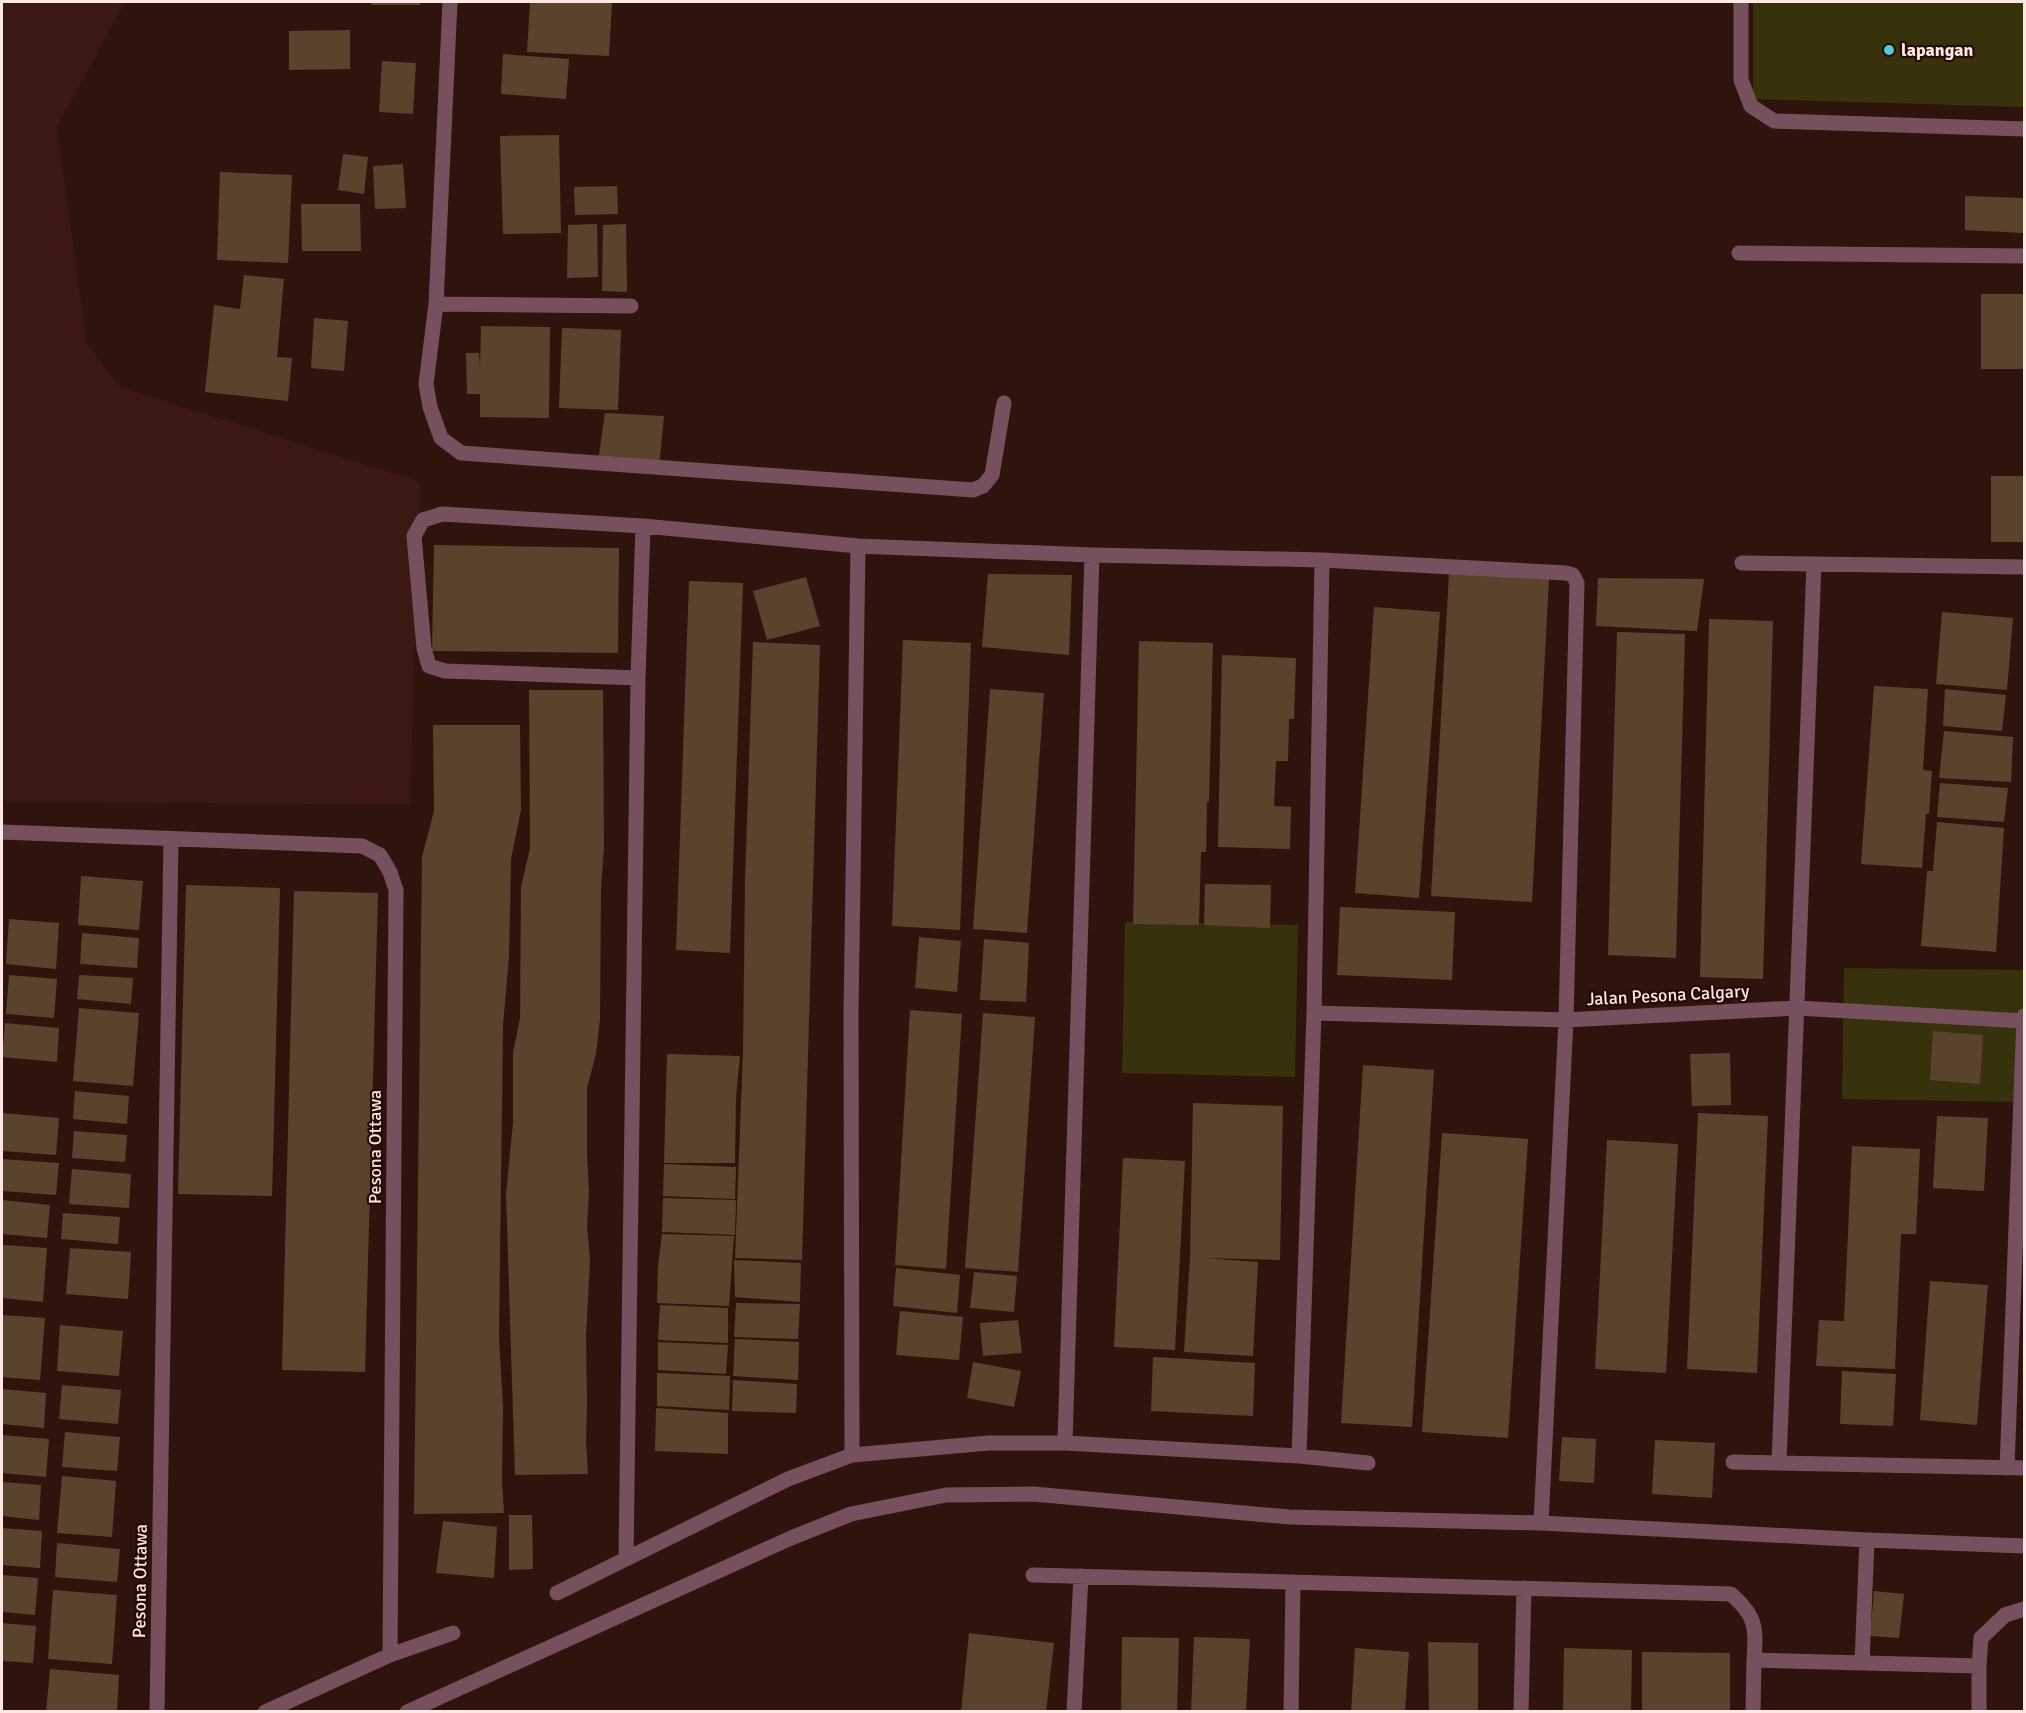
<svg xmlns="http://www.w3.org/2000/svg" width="2026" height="1713" font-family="Signika,sans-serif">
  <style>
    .built { fill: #3b1811 }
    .green { fill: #37320c }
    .building { fill: #59432c }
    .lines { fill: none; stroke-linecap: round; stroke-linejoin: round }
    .service { stroke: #76515d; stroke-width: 15 }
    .minor { stroke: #76515d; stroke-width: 15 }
    .poi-dot { fill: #52cbd8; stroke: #250a06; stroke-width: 2 }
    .labels { text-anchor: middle; stroke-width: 4.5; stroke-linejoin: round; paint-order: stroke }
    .poi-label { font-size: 18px; font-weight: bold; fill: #fde8e3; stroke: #250a06; text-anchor: start }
    .street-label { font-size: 18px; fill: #fde8e3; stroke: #250a06 }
  </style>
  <rect width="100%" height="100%" fill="#2f140e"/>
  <path class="built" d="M2 2H125L57 127 87 344 120 387 420 482 410 805 2 801Z"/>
  <path class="green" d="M1753 2H2024V107L1753 99Z
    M1125 922 1298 925 1295 1077 1122 1073Z
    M1844 968 2023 970 2022 1102 1842 1099Z"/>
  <path class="building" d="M371 2H420V5H371Z
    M530 2H612L609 56 527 52Z
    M350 30V69L289 70V31Z
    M503 54 569 59 566 99 501 94Z
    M382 61 416 63 413 114 379 112Z
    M559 135 561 233 503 234 500 136Z
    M343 154 368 157 364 194 338 190Z
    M403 164 406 208 375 209 373 166Z
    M220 172 292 175 288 263 217 260Z
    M617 186 618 214 575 215 574 187Z
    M1965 196 2024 198V233L1965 230Z
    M301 204H360L361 251H302Z
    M597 224 598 277 567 278 568 225Z
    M626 224 627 292 602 291 603 225Z
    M244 275 284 279 277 357 292 358 288 401 205 392 214 305 240 309Z
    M1981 294H2024V369H1981Z
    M314 318 348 321 344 371 311 368Z
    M481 326 550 327 549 418 480 417V394H467L466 353H479L480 368Z
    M562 328 621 330 618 410 559 408Z
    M605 413 664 416 659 466 598 461Z
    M1991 476H2024V542H1991Z
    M434 545 619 548 618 653 432 651Z
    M1449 573 1549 579 1532 902 1431 896Z
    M988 574 1072 575 1069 655 982 647Z
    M806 577 820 626 767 640 753 591Z
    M1598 578 1704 579 1697 631 1596 626Z
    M689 581 743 583 730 953 676 950Z
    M1374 607 1440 612 1419 898 1355 893Z
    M1942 612 2013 618 2007 690 1936 684Z
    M1709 619 1773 621 1763 979 1700 977Z
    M1617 632 1685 634 1676 958 1608 955Z
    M903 640 971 643 960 930 892 926Z
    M1139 641 1213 643 1209 802H1207L1206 852H1201L1199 925 1133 924Z
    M753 642 820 645 802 1260 735 1258 743 1052 745 881Z
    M1222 655 1296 658 1294 719H1289L1288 761H1276L1274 806 1291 807 1290 849 1218 847Z
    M1874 686 1928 689 1923 770 1932 771 1929 814H1926L1922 868 1861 864Z
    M990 689 1044 693 1027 933 973 929Z
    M1945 689 2006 695 2002 731 1943 726Z
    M529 690H603L604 848 601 887 600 1019 596 1054 587 1088V1154L589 1191 587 1226 590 1260 586 1337 587 1402 586 1442 588 1474 515 1475 506 1194 513 1123V1053L520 1018 521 887 530 848Z
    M433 725H520L521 810 511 859 509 957 503 1025 499 1337 503 1406 502 1481 504 1513 414 1514 422 857 434 811Z
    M1944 731 2013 737 2011 782 1939 778Z
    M1940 783 2008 788 2004 822 1937 817Z
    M1937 822 2004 828 1996 952 1921 946 1927 871H1933Z
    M81 876 143 881 139 930 78 925Z
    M1205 884 1271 885 1270 928 1204 925Z
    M186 885 280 888 272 1196 178 1194Z
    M294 891 378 893 365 1372 282 1370Z
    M1340 907 1455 912 1452 980 1337 975Z
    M9 919 59 923 56 969 6 964Z
    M82 933 139 938 137 968 80 964Z
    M919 937 961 941 957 992 915 988Z
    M984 939 1029 943 1026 1002 980 1000Z
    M9 975 57 979 54 1018 6 1014Z
    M79 975 133 978 131 1004 77 999Z
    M79 1008 139 1013 133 1086 73 1081Z
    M910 1010 962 1014 946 1269 895 1265Z
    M983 1013 1035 1017 1018 1272 965 1268Z
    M5 1023 59 1028 57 1062 2 1057Z
    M1933 1031 1983 1035 1980 1084 1930 1080Z
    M1730 1053 1731 1105 1692 1106 1690 1054Z
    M667 1054 740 1056 736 1097 735 1163H664Z
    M1363 1065 1434 1070 1412 1427 1341 1423Z
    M75 1091 129 1096 127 1124 73 1119Z
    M1193 1103 1283 1106 1280 1260 1205 1258 1258 1262 1253 1356 1184 1352 1190 1257Z
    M3 1113 59 1118 56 1155 2 1151Z
    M1698 1113 1768 1116 1757 1373 1687 1369Z
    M1937 1116 1988 1118 1984 1191 1933 1188Z
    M74 1131 127 1135 125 1162 72 1158Z
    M1442 1133 1528 1139 1508 1438 1422 1432Z
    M1607 1140 1678 1144 1666 1373 1595 1369Z
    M1852 1146 1920 1149 1916 1234H1901L1895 1369 1816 1366 1819 1320 1844 1321Z
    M1123 1158 1185 1161 1175 1350 1114 1347Z
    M2 1159 59 1163 56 1195 2 1191Z
    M664 1164 736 1167 735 1199 663 1196Z
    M72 1169 131 1174 129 1208 69 1204Z
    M663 1198 736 1200 735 1235 662 1232Z
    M2 1200 50 1205 47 1238 2 1234Z
    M63 1213 120 1217 118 1244 61 1239Z
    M662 1234 734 1236 729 1306 657 1303 658 1266Z
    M2 1245 47 1248 43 1302 2 1298Z
    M70 1248 131 1252 128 1299 66 1294Z
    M734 1260 801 1263 800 1302 735 1297Z
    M896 1268 960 1275 957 1313 893 1306Z
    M974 1272 1017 1276 1014 1312 970 1308Z
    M1930 1281 1988 1285 1977 1425 1920 1420Z
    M736 1303 800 1304 798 1339 734 1337Z
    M660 1305 728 1308V1343L658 1340Z
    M900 1311 963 1317 959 1360 896 1355Z
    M2 1315 45 1318 40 1380 2 1377Z
    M1018 1320 1022 1353 983 1356 980 1323Z
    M60 1325 123 1331 119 1376 57 1371Z
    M735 1339 799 1342 798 1380 733 1376Z
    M658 1342 728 1345 726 1374 658 1370Z
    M1153 1357 1255 1363 1253 1416 1151 1411Z
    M973 1362 1021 1371 1014 1407 967 1398Z
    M1842 1371 1896 1374 1893 1426 1840 1424Z
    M657 1373 730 1376 729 1410 657 1406Z
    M733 1380 797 1384 796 1413 732 1411Z
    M62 1385 121 1390 118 1424 59 1419Z
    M2 1389 46 1393 44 1428 2 1424Z
    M656 1408 728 1413V1454L655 1451Z
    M65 1432 120 1437 117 1471 62 1467Z
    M2 1435 49 1439 46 1477 2 1473Z
    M1562 1437 1596 1439 1594 1483 1559 1481Z
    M1655 1440 1715 1443 1712 1498 1652 1494Z
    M62 1476 116 1481 112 1537 57 1533Z
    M2 1482 41 1485 39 1520 2 1516Z
    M509 1515H532L533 1569 509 1570Z
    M443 1521 497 1527 494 1578 436 1573Z
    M2 1528 42 1531 40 1568 2 1565Z
    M57 1543 120 1549 117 1582 55 1577Z
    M2 1575 38 1578 35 1615 2 1612Z
    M53 1590 117 1595 112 1664 48 1659Z
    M1874 1591 1904 1594 1899 1638 1870 1636Z
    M2 1623 36 1626 33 1663 2 1661Z
    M969 1633 1054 1643 1046 1712H961Z
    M1122 1637 1179 1638 1177 1712H1121Z
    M1194 1637 1250 1639 1246 1712H1191Z
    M1428 1642 1478 1643V1712H1429Z
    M1355 1648 1409 1652 1405 1712H1351Z
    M1564 1648 1632 1650 1631 1712H1563Z
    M1642 1652 1730 1653V1712H1642Z
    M50 1669 119 1675 117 1712H46Z"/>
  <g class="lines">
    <path class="service" d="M1741 2V80L1751 106 1774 121 2024 129
      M1739 253 2024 256"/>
    <path class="minor" d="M450 2 436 304 426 384 430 407 441 438 461 453 973 490 983 486 992 475 1004 403
      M436 304 631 306
      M1742 563 2024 567
      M638 678 445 671 429 666 424 648 414 536 423 520 442 514 643 526 858 546 1092 555 1322 560 1566 573 1573 575 1577 583 1566 1020 1541 1523
      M2 832 362 846 380 855 390 872 396 890 390 1655
      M1314 1013 1566 1020 1797 1008 2024 1021
      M1065 1443 1092 555
      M852 1455 851 1014 858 546
      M1299 1456 1314 1013 1322 560
      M1733 1462 2024 1468
      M1779 1463 1814 564
      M2007 1468 2024 1016
      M626 1559 638 678 643 526
      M1033 1575 1731 1594C1757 1617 1756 1627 1754 1660L1979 1666 1981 1638 2005 1615 2024 1609
      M557 1593 788 1479 852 1455 989 1443H1065L1299 1456 1368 1463
      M1862 1663 1867 1540
      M157 1712 171 839
      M265 1712 390 1655 453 1633
      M407 1712 791 1538 851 1514 946 1495 1033 1494 1289 1517 1541 1523 1867 1540 2024 1546
      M1074 1712 1081 1576
      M1291 1712 1293 1582
      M1521 1712 1524 1588
      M1753 1712 1754 1660
      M1979 1712V1666"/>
  </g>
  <circle class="poi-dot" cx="1889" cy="50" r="6"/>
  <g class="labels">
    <g class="poi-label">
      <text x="1901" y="56">lapangan</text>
    </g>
    <g class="street-label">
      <text transform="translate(1668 995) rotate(-3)" y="6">Jalan Pesona Calgary</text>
      <text transform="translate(375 1147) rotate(-90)" y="6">Pesona Ottawa</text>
      <text transform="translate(140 1581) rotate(-89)" y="6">Pesona Ottawa</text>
    </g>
  </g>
  <rect width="2026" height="1713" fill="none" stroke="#fde8e3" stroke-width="6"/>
</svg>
